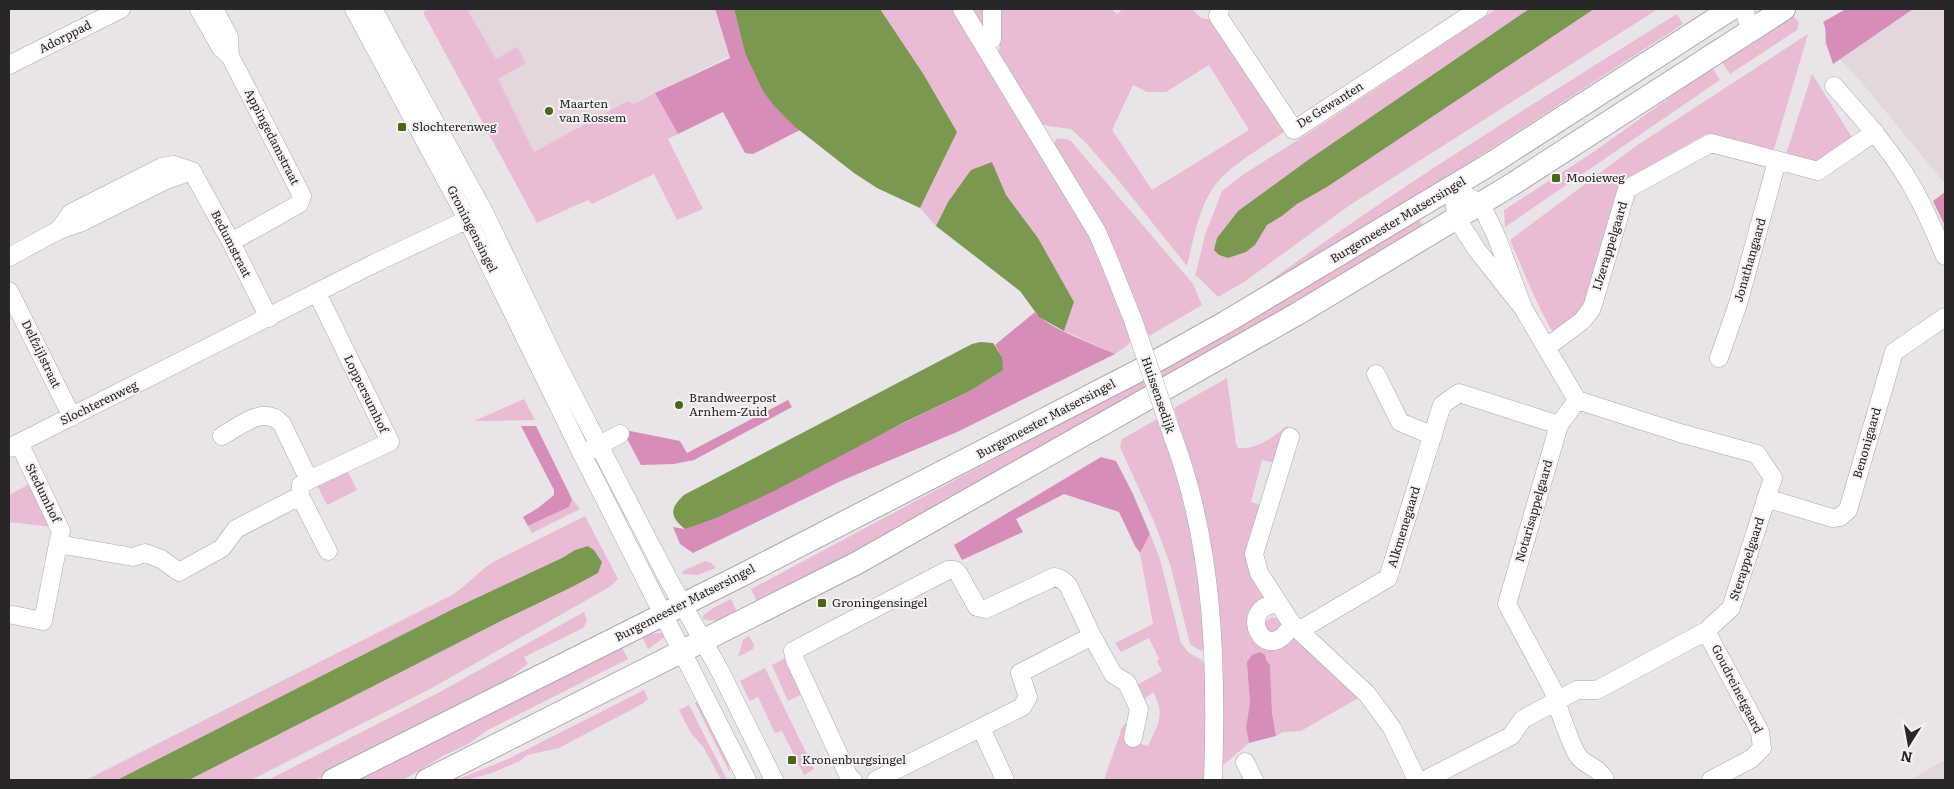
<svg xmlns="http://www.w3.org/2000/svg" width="1954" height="789" font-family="Literata,serif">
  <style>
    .built { fill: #e3d6dd }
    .green { fill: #eabbd5; fill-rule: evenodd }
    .forest { fill: #d68db8 }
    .water { fill: #7b9850 }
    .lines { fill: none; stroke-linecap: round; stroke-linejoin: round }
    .minor-casing { stroke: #aca8aa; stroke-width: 19 }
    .major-casing { stroke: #aca8aa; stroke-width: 24 }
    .minor { stroke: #fff; stroke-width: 18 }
    .major { stroke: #fff; stroke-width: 22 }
    .minor-bridge-casing { stroke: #aca8aa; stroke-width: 19; stroke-linecap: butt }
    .minor-bridge { stroke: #fff; stroke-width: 18 }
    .poi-dot { fill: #4a6618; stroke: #f6f1f4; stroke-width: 2 }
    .labels { text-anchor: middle; stroke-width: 4; stroke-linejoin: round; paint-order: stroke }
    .street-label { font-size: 12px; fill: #282627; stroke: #f6f1f4 }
    .poi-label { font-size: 12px; fill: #282627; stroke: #f6f1f4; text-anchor: start }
  </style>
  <rect width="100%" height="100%" fill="#e9e4e7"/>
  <path class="built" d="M424 9H714L729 56 509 167Z
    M1879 9H1945V184L1863 84 1824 43Z
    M1945 760V780H1910Z"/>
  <path class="green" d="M431 9H467L496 59 517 47 526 63 498 79 534 152 628 101 634 104 655 93 678 134 668 139 703 209 677 220 654 174 592 204 588 200 537 223 423 12Z
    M880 9H955L1100 248 1134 337 1129 344 1115 354 1064 331 1074 302 1038 238 1006 195 992 162 948 202 936 226 920 208 957 132 924 75Z
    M970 9H985L984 25 981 27Z
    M999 9H1112L1117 14 1123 9H1192L1201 18 1213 20 1285 131C1266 145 1238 161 1222 177 1200 198 1194 238 1187 266L1119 181 1085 142 1071 129 1048 126 1038 123 998 56 1001 37ZM1209 65 1249 130 1152 190 1112 130 1133 85 1147 92H1166Z
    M1496 9H1529L1308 160 1238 211 1217 238 1215 250 1219 255 1228 258 1246 252 1255 245 1267 225 1282 216 1297 204 1327 187 1594 9H1658L1350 205 1244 282 1218 297 1197 276 1195 277 1205 235 1222 191 1244 174 1312 131Z
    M1677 14 1683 24 1409 202 1255 292C1390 192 1534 103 1677 14Z
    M1793 15 1799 23 1797 30 1730 74 1721 61Z
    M1808 34 1773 153 1706 134 1622 182 1586 302 1580 313 1556 330H1551L1535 298 1510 240 1636 146Z
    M1712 67 1720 80 1505 227 1504 210 1595 151Z
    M1812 74 1853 139 1811 164 1785 157Z
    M1057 138 1070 140 1193 284 1202 305 1149 336 1133 300 1052 146Z
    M1418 218 1424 228 945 505 758 604 751 589 1060 424Z
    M1227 378 1236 444 1238 448C1256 450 1275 436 1288 425L1276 463 1262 460 1251 502 1261 505 1255 531 1269 602 1250 620 1285 645 1293 637 1360 697 1301 731 1283 732 1276 736 1272 713 1270 665 1266 660 1265 655 1250 688V702L1246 728 1249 743 1220 768V635L1207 523 1174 408Z
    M524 399 535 420 474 421Z
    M1159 418 1185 487 1208 643 1201 651 1190 644 1170 564 1155 524 1120 447 1122 439Z
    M347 470 357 490 327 505 317 485Z
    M31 483 52 527 9 522V495Z
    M572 499 580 509 532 533 528 526 569 507Z
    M585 516 618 579 611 586 432 688 251 780H189L501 621 572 587 581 582 602 562 594 550 588 546 575 550 562 558 453 609 117 780H86L454 594C468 584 479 571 493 562Z
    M1150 534 1160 559 1181 643 1189 653 1202 660 1208 670 1207 780H1104L1123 725 1133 721 1127 740 1148 746C1158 724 1166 715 1153 692L1144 699 1137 685 1162 671 1157 662 1159 659 1149 638 1121 652 1115 643 1153 624 1140 553Z
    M705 561 711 563 716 568 697 575 682 574 683 571Z
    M731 599 738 614C726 619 716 623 703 619V616L713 608Z
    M584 612 587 621 583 628 524 657 528 664 500 685 315 780H268L438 693Z
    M1272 617 1279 619 1282 623 1278 634 1266 632 1265 622Z
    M655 633H664L666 636 648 649 641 635Z
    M749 636 754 645 753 649 738 657 743 640Z
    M621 646 628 659 486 731 470 743 443 756 403 780H354Z
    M787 657 804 693 788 701 772 665Z
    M765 668 814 769 804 775 782 731 775 733 758 697 750 701 740 681Z
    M644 690 648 699 642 704 559 748 527 755 520 761 492 773 466 780H456L508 759Z
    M701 699 729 758 730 773 695 703Z
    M689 705 727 780H721L704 748 691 733 679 710Z"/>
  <path class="forest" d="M715 9H734L745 53 775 107 800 130 753 154 745 153 723 112 678 134 655 93 730 58Z
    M1846 9H1913L1833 64C1831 57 1828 50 1826 43 1825 35 1827 30 1823 22Z
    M1945 192V226L1933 201Z
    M1035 312C1047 328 1096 345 1115 354L957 432 841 481 693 553 680 544 673 527 685 529 970 391 1002 370V357L995 345Z
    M788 400 792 407 694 460 674 464 641 465 624 433 630 431 680 441 687 453Z
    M521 426H536L572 499 569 507 528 526 523 517 538 508 554 495V490Z
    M1101 457 1116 461 1133 494 1150 534 1140 553 1135 546 1119 512 1064 494 1016 519 1023 532 962 560 954 545Z
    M1260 652 1265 655 1266 660 1270 665 1272 713 1276 736 1249 743 1246 728 1250 702 1247 662 1252 655Z"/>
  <path class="water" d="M734 9H880L924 75 957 132 920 208 877 188 854 173 794 126 775 107 763 91 745 53Z
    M1529 9H1594L1327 187 1297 204 1282 216 1267 225 1255 245 1246 252 1228 258 1219 255 1214 250 1217 238 1238 211 1308 160Z
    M992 162 1006 195 1038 238 1074 302 1064 331 1039 317 1020 291 936 226 948 202 971 170Z
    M980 342 993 343 1002 357 1003 370 970 391 903 423 774 491 716 518 685 529C670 517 669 509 684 495L972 344Z
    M588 546 594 550 602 562 598 573 572 587 501 621 189 780H117L453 609 562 558 575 550Z"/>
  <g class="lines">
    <defs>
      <path id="minor" d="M199 9 221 48 230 56
        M214 9 229 37 230 56 302 196 299 204 231 242
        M354 9 467 219 582 454 747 780
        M373 9 484 212 555 360 666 575 720 671 774 780
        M962 9 1097 232 1109 260 1133 320
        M1220 9 1218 16 1294 130 1479 9
        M1744 9 1750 31
        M984 44 992 39V9
        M9 65 121 9
        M1834 86C1859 114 1884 142 1904 173 1921 200 1933 228 1945 256
        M59 230 71 213 162 167 174 165 192 171 231 242 269 318
        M9 257 59 230 82 222 166 180 192 171
        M9 291 72 417
        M1547 347 1582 321 1592 308 1627 189 1711 143 1818 171 1875 132
        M1719 358 1738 304 1777 161
        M1376 374 1400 422 1433 436
        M1577 400 1559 425 1507 604 1553 690C1556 702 1572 749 1579 757 1587 767 1598 766 1605 780
        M1173 437C1214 546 1217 665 1213 780
        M1290 437 1254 554 1259 573 1292 624 1367 694 1378 709 1392 728 1417 780
        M19 443 61 531 58 544
        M9 448 375 263 477 215
        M589 451 620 434
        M309 480 390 442 317 293
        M300 496 328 551
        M1766 498 1832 518 1840 517 1848 510 1894 352 1945 317
        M1279 604C1233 604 1266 672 1292 624
        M13 615 43 621 58 544 133 557 145 553 161 559 179 572 222 548 236 529 300 496 301 485 309 480 282 424C264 404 240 426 222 436
        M1300 630 1388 578 1442 405 1459 393 1559 425
        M1706 631 1760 732 1762 748 1751 759 1711 780
        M981 728 1005 780
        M1245 762 1254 780
        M853 780 850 779 795 660 793 651 948 570H954L958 573 977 607 986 609 1054 577 1061 579 1068 585 1092 636
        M876 780 1022 707 1028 697 1020 673 1092 636 1113 674 1127 683 1139 709 1133 738
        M1425 780 1511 736 1523 719 1577 690H1597L1706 631 1731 608 1773 478 1757 454 1680 433 1577 400 1523 308 1477 250 1457 219 1452 188 1481 204 1497 238 1523 308"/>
      <path id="major" d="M333 780 746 573 1142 369 1226 322 1492 163 1731 9
        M427 780 857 563 1297 314 1508 187 1784 9"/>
    </defs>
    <use href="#minor" class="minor-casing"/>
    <use href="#major" class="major-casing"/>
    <use href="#minor" class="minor"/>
    <use href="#major" class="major"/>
    <defs>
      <path id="minor-bridge" d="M1133 320 1173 437"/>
    </defs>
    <use href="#minor-bridge" class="minor-bridge-casing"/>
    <use href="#minor-bridge" class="minor-bridge"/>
  </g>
  <g class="poi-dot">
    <circle cx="549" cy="111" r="5"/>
    <rect x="397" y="122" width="10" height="10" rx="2.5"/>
    <rect x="1551" y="173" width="10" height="10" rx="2.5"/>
    <circle cx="679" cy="405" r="5"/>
    <rect x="817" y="598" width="10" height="10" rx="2.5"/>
    <rect x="787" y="755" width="10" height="10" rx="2.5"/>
  </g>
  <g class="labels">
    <g class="street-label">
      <text transform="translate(65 37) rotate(-27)" y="4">Adorppad</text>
      <text transform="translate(1330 105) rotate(-32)" y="4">De Gewanten</text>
      <text transform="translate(272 137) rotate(63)" y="4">Appingedamstraat</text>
      <text transform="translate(1398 220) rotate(-31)" y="4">Burgemeester Matsersingel</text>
      <text transform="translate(472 229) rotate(63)" y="4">Groningensingel</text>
      <text transform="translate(231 244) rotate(63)" y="4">Bedumstraat</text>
      <text transform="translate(1610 246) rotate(-73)" y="4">IJzerappelgaard</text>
      <text transform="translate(1750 260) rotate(-74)" y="4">Jonathangaard</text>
      <text transform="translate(41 354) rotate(64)" y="4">Delfzijlstraat</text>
      <text transform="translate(366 394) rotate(64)" y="4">Loppersumhof</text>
      <text transform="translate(1158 395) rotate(71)" y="4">Huissensedijk</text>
      <text transform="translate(99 403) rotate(-26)" y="4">Slochterenweg</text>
      <text transform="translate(1046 419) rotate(-28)" y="4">Burgemeester Matsersingel</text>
      <text transform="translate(1867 443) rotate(-74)" y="4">Benonigaard</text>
      <text transform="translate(43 493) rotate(64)" y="4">Stedumhof</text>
      <text transform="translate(1534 511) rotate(-74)" y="4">Notarisappelgaard</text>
      <text transform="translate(1404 527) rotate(-73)" y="4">Alkmenegaard</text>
      <text transform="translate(1747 559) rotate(-72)" y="4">Sterappelgaard</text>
      <text transform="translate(685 603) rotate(-27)" y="4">Burgemeester Matsersingel</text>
      <text transform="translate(1737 689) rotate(63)" y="4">Goudreinetgaard</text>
    </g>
    <g class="poi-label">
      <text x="559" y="108">Maarten<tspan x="559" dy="14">van Rossem</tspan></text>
      <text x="412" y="131">Slochterenweg</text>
      <text x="1566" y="182">Mooieweg</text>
      <text x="689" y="402">Brandweerpost<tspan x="689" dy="14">Arnhem-Zuid</tspan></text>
      <text x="832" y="607">Groningensingel</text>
      <text x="802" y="764">Kronenburgsingel</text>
    </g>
  </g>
  <rect width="1954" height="789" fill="none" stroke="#282627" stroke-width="20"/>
  <g transform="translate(1909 744) rotate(191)" stroke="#f6f1f4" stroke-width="4" paint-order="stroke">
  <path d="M0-4L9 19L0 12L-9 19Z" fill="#282627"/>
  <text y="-8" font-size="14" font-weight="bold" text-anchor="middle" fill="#282627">N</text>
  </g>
</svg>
